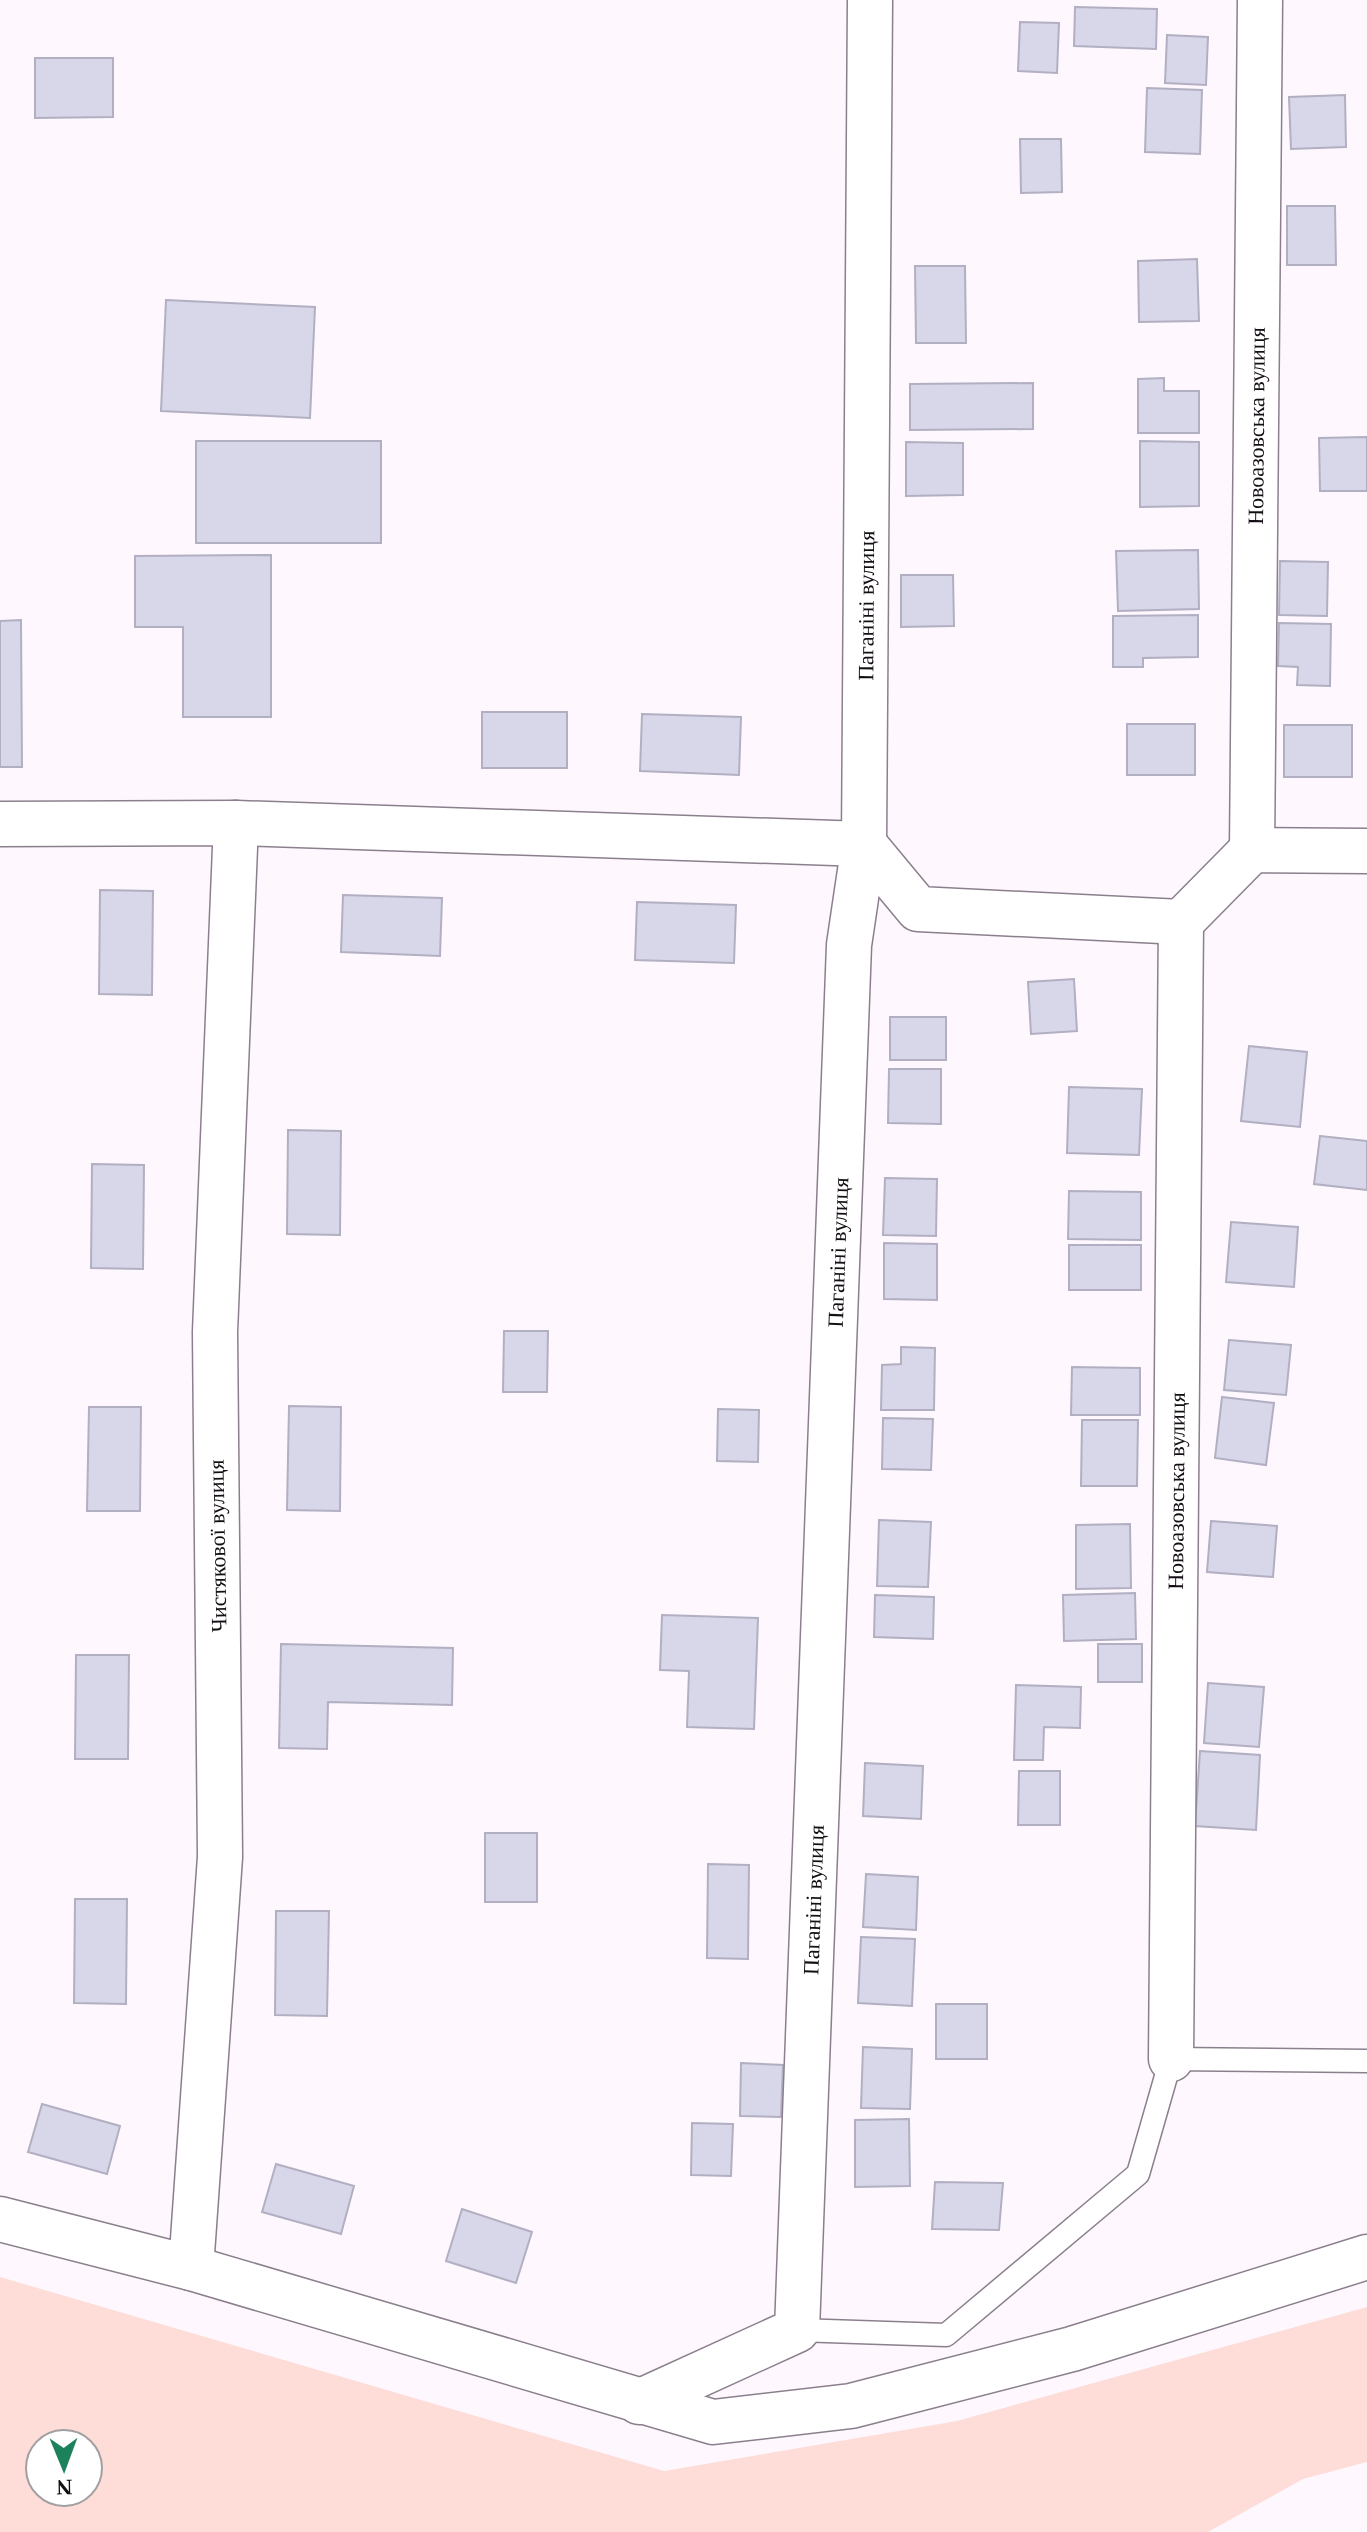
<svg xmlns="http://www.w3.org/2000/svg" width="1367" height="2532" font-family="'Times New Roman',serif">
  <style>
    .green { fill: #feddd9; fill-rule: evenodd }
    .building { fill: #d8d6e9; stroke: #b1afc1; stroke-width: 2 }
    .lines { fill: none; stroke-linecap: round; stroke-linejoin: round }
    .lane-casing { stroke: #8b7f8d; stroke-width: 25 }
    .street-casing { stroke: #8b7f8d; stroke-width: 47 }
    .lane { stroke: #fff; stroke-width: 22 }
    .street { stroke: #fff; stroke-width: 44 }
    .labels { text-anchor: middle; stroke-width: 6; stroke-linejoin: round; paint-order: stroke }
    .street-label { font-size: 22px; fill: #140f14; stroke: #fff }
  </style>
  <rect width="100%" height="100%" fill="#fef8fe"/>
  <path class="green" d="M0 2277 664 2471 957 2421 1367 2307V2462L1303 2479 1208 2532H0ZM40 2444H88V2492H40Z"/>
  <path class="building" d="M1075 7 1157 9 1156 49 1074 46Z
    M1020 22 1059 23 1057 73 1018 71Z
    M1167 35 1208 37 1206 85 1165 83Z
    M35 58H113V117L35 118Z
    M1147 88 1202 90 1200 154 1145 152Z
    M1345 95 1346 147 1291 149 1289 97Z
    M1020 139H1061L1062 192 1021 193Z
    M1287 206H1335L1336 265H1287Z
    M1197 259 1199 321 1139 322 1138 261Z
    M915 266H965L966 343H916Z
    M166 300 315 307 310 418 161 411Z
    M1164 378V391H1199V433H1138V379Z
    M1033 383V429L910 430V384Z
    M1367 437V491H1320L1319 438Z
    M196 441H381V543H196Z
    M1140 441 1199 442V506L1140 507Z
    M906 442 963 443V495L906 496Z
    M1198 550 1199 609 1118 611 1116 551Z
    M271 555V717H183V627H135V556Z
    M1280 561 1328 562 1327 616 1279 615Z
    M901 575H953L954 626 901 627Z
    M1198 615V657L1143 658V667H1113V616Z
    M21 620 22 767H0V621Z
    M1279 623 1331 624 1330 686 1297 685 1298 667 1278 666Z
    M482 712H567V768H482Z
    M642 714 741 717 739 775 640 771Z
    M1127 724H1195V775H1127Z
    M1284 725H1352V777H1284Z
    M100 890 153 891 152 995 99 994Z
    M343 895 442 898 440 956 341 952Z
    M637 902 736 905 734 963 635 960Z
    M1074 979 1077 1031 1031 1034 1028 982Z
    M890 1017H946V1060H890Z
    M1249 1046 1307 1052 1300 1127 1241 1121Z
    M889 1069H941V1124L888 1123Z
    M1069 1087 1142 1089 1139 1155 1067 1153Z
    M288 1130 341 1131 340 1235 287 1234Z
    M1320 1136 1367 1141V1190L1314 1184Z
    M92 1164 144 1165 143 1269 91 1268Z
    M885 1178 937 1179 936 1236 883 1235Z
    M1069 1191 1141 1192V1240L1068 1239Z
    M1231 1222 1298 1227 1294 1287 1226 1282Z
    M884 1243 937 1244V1300L884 1299Z
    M1069 1245H1141V1290H1069Z
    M504 1331H548L547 1392H503Z
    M1229 1340 1291 1345 1286 1395 1224 1390Z
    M901 1347 935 1348 934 1410H881L882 1365 901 1364Z
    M1072 1367 1140 1368V1415H1071Z
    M1222 1397 1274 1403 1266 1465 1215 1458Z
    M289 1406 341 1407 340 1511 287 1510Z
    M89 1407H141L140 1511H87Z
    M718 1409 759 1410 758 1462 717 1461Z
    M883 1418 933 1419 931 1470 882 1469Z
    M1082 1420H1138L1137 1486H1081Z
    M879 1520 931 1522 928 1587 877 1586Z
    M1211 1521 1277 1526 1273 1577 1207 1572Z
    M1130 1524 1131 1588 1076 1589V1525Z
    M1135 1593 1136 1639 1064 1641 1063 1595Z
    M875 1595 934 1597 933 1639 874 1637Z
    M662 1615 758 1618 754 1729 687 1727 689 1671 660 1670Z
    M281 1644 453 1648 452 1705 328 1702 327 1749 279 1748Z
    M1098 1644H1142V1682H1098Z
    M76 1655H129L128 1759H75Z
    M1208 1683 1264 1687 1259 1747 1204 1743Z
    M1016 1685 1081 1687 1080 1728 1044 1727 1043 1760H1014Z
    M1200 1751 1260 1755 1256 1830 1195 1826Z
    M865 1763 923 1766 921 1819 863 1816Z
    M1019 1771H1060V1825H1018Z
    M485 1833H537V1902H485Z
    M708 1864 749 1865 748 1959 707 1958Z
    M866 1874 918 1877 916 1930 863 1927Z
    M75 1899H127L126 2004 74 2003Z
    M276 1911H329L327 2016 275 2015Z
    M861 1937 915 1939 912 2006 858 2003Z
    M936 2004H987V2059H936Z
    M863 2047 912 2049 910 2109 861 2108Z
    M741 2063 783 2065 781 2117 740 2116Z
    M42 2104 120 2126 107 2174 28 2152Z
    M909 2119 910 2186 855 2187V2120Z
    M692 2123 733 2124 731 2176 691 2175Z
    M276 2164 354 2186 341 2234 262 2212Z
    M935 2182 1003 2183 999 2230 932 2229Z
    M462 2209 532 2232 516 2283 446 2261Z"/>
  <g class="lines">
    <defs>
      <path id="lane" d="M797 2330 946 2335 1138 2174 1171 2059 1367 2061"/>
      <g id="street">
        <path d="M0 824 236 823 864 844 918 909 1181 922 1252 850 1367 851"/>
        <path id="s1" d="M1252 850 1260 0"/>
        <path id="s2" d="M1171 2059 1181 922"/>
        <path d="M0 2219 191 2268 713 2422 851 2406 1072 2349 1367 2257"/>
        <path d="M191 2268 220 1857 215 1332 236 823"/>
        <path id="s3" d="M639 2402 797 2330 849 945 864 844 870 0"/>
      </g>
    </defs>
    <use href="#lane" class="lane-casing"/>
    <use href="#street" class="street-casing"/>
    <use href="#lane" class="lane"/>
    <use href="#street" class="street"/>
  </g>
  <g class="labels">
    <g class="street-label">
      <text dy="8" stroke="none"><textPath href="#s1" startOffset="424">Новоазовська вулиця</textPath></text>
      <text dy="8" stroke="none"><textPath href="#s3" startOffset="1900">Паганіні вулиця</textPath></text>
      <text dy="8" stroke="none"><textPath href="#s3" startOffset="1252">Паганіні вулиця</textPath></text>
      <text dy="8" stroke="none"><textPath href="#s2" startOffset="568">Новоазовська вулиця</textPath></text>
      <text transform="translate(217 1546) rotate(-91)" y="8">Чистякової вулиця</text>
      <text dy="8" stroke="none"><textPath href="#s3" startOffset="604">Паганіні вулиця</textPath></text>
    </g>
  </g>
  <g transform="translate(64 2468) rotate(179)"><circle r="38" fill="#ffffff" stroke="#a19fa1" stroke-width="2"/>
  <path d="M0-6L14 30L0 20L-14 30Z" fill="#1c825c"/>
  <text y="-12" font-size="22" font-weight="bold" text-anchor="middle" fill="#140f14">N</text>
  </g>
</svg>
